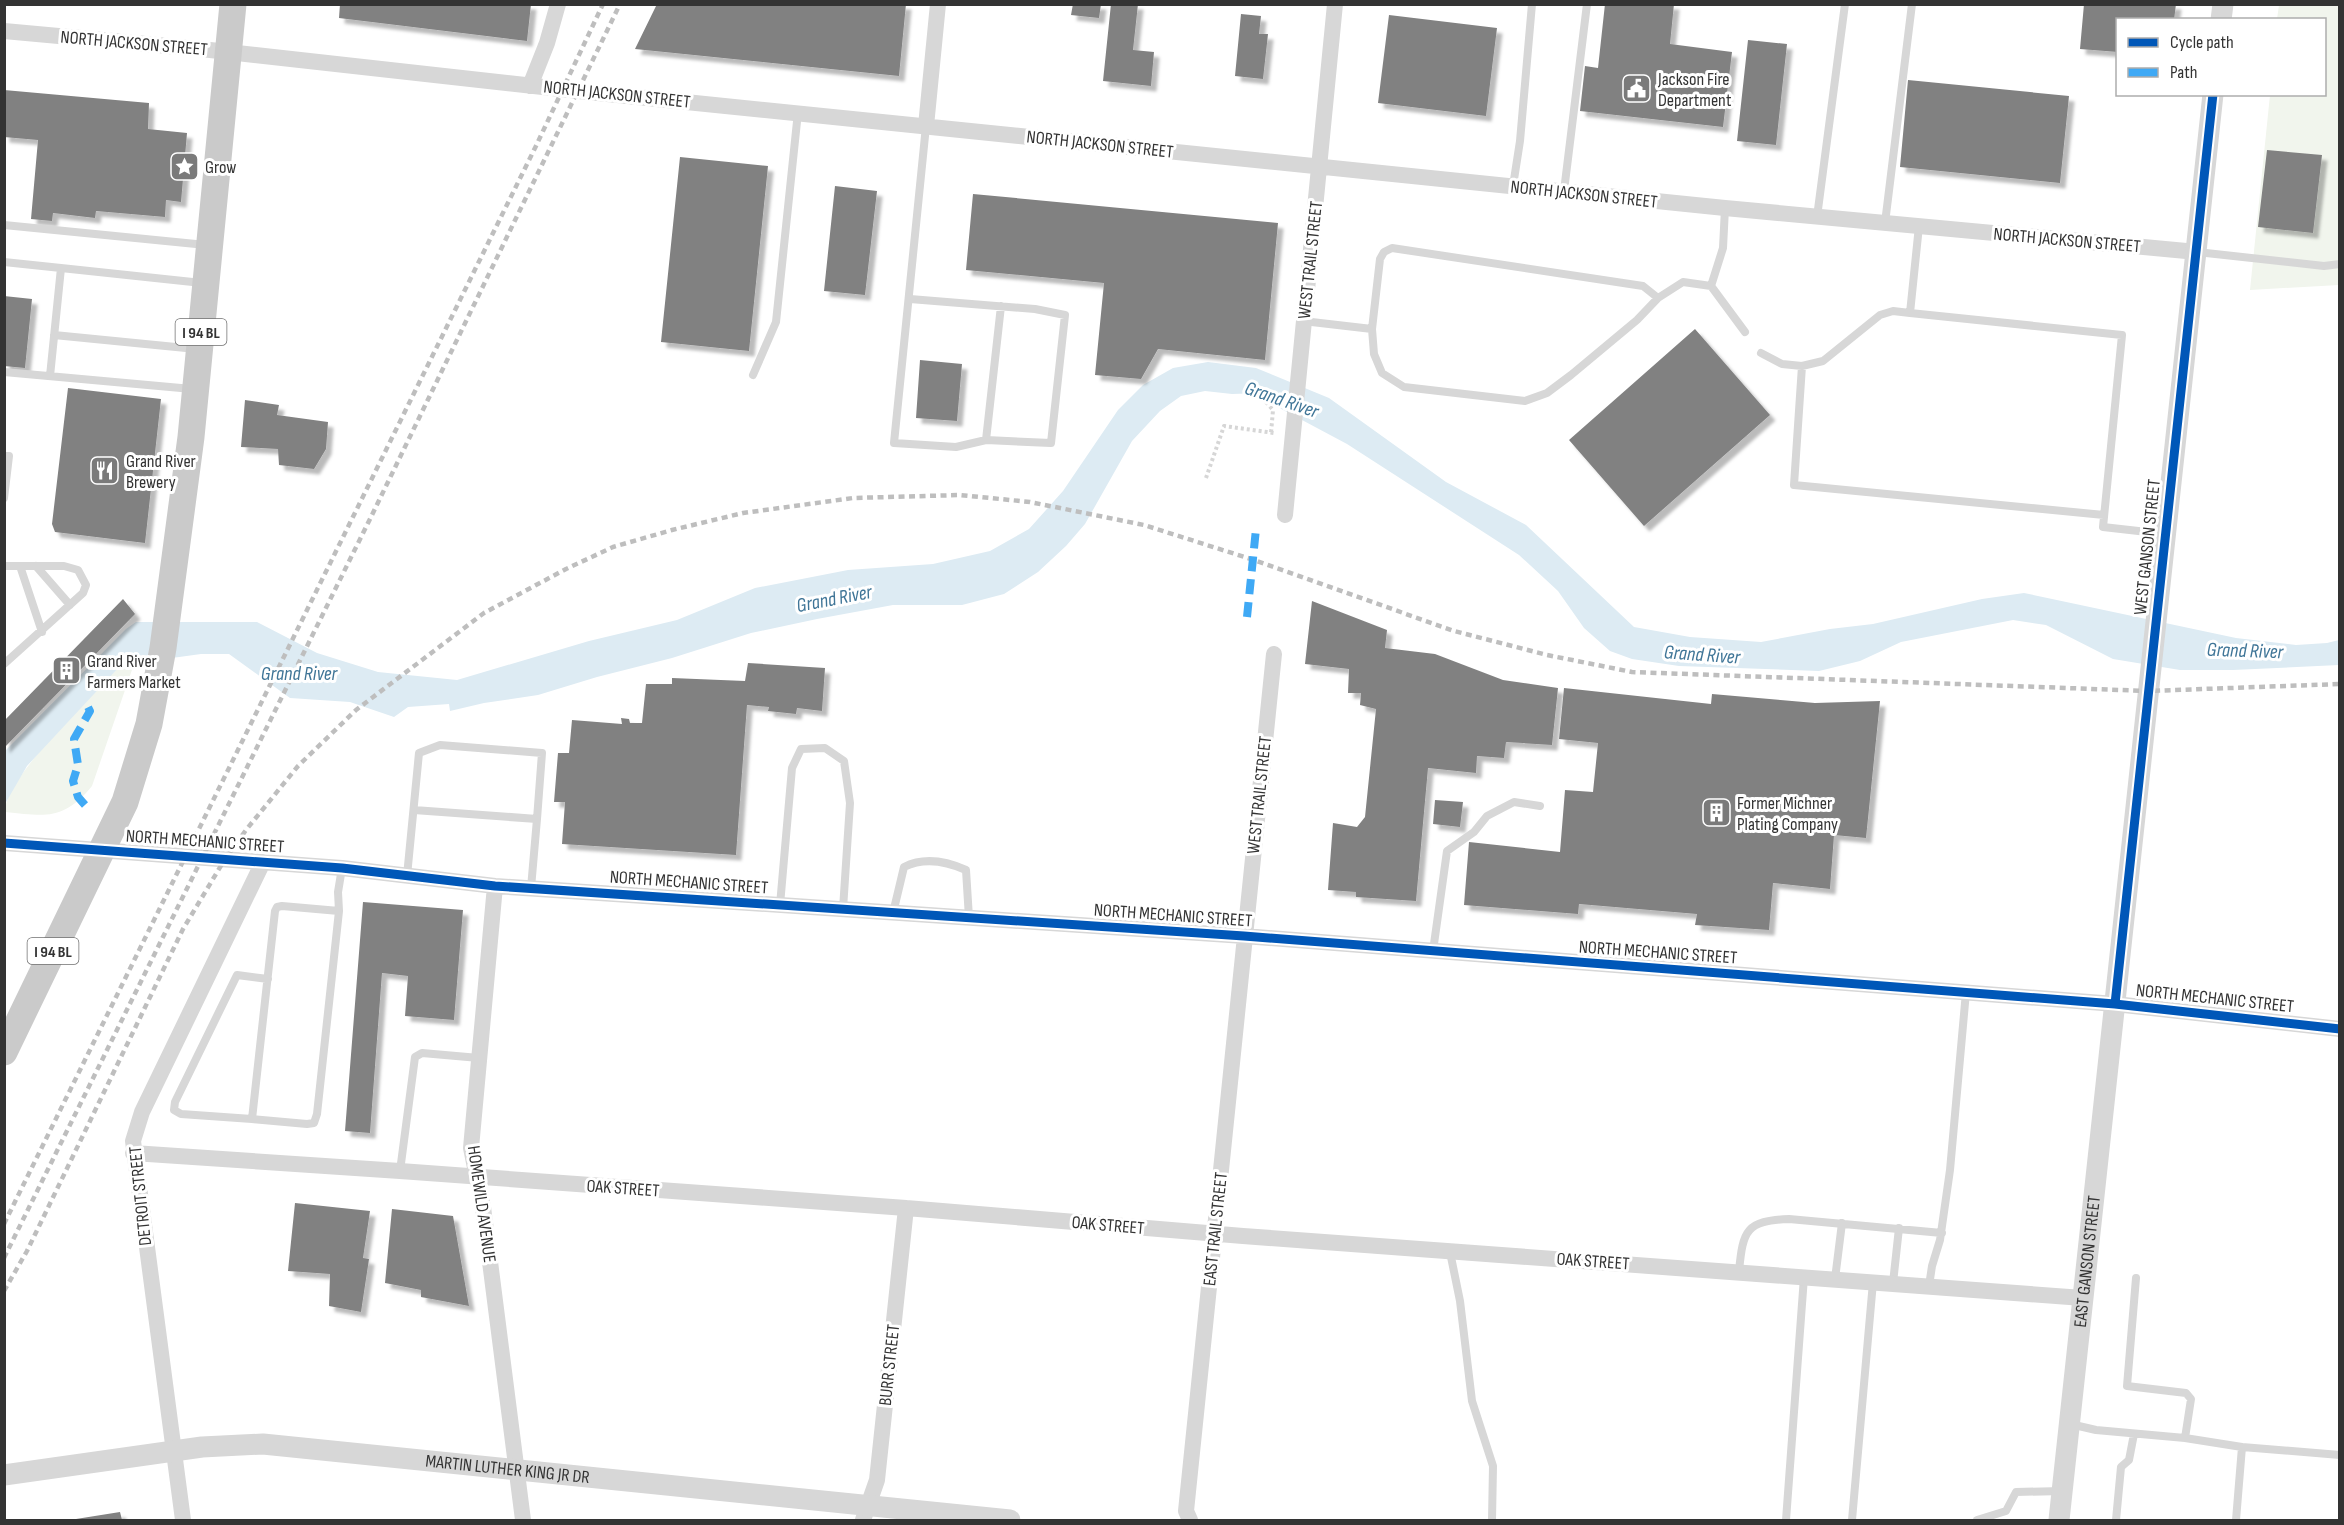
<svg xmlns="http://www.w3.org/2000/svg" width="2344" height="1525" font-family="'Sofia Sans Condensed',sans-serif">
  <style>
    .green { fill: #f1f5ed }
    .water { fill: #ddebf3 }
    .building { fill: #818181; filter: url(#shadow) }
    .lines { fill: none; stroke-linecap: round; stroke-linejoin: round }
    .path { stroke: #d6d6d6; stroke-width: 4; stroke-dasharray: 3 3; stroke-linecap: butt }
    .service { stroke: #d7d7d7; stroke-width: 8 }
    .minor { stroke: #d7d7d7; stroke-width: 16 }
    .tertiary { stroke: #d7d7d7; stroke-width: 21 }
    .primary { stroke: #cacaca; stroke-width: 27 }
    .rail { stroke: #bebebe; stroke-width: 4.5; stroke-dasharray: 6 4.5; stroke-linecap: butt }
    .quiet { stroke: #3fa9f5; stroke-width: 8; stroke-dasharray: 15 8; stroke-linecap: butt }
    .cycleway-casing { stroke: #fff; stroke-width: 13 }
    .cycleway { stroke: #0057b8; stroke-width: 9 }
    .labels { text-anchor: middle; stroke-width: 6; stroke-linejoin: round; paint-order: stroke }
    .shield { fill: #fff; stroke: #707070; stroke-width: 1.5 }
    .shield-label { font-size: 16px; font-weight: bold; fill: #333 }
    .street-label { font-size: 18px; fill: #333; stroke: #fff }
    .poi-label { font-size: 18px; fill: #333; stroke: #fff; text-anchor: start }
    .water-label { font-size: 20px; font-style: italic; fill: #3f7597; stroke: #fff }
  </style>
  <defs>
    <filter id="shadow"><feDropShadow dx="5.5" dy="5.5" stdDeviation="1.5" flood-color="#0004"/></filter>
  </defs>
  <rect width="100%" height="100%" fill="#fff"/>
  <path class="green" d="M2279 5H2339V285L2250 290 2270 95 2324 94V20L2277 19Z
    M134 664 92 786C63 821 46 816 5 812 4 778 95 693 121 665Z"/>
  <path class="water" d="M1208 362 1256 368 1329 398 1446 482 1526 525 1634 627 1690 637 1761 642 1830 629 1873 624 1982 599 2024 593 2236 638 2296 645 2327 643 2339 640V665L2233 670H2180L2113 659 2046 625 2013 620 1901 642 1860 661 1819 671 1679 666 1632 659 1610 651 1584 628 1558 591 1519 555 1347 444 1272 404 1263 393 1232 394 1205 391 1181 396 1160 411 1132 441 1085 524 1066 546 1038 572 1004 594 962 605H893L817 619 751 633 672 658 597 677 538 695 484 703 450 711 449 704 408 707 394 717 350 702 290 698 229 654H201L121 665 27 766 5 804V751L126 629 136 622H257L317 653 378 672 457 680 589 641 677 620 755 588 848 570 933 564 990 551 1029 529 1063 491 1118 410 1143 385 1173 368Z"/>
  <path class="building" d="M340 4H531L527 41 339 18Z
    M657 4H906L899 76 635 49Z
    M1073 4H1101L1099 18 1071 15Z
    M1111 4H1138L1133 50 1154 52 1151 86 1103 81Z
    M1605 4H1674L1670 44 1732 52 1723 127 1580 111 1585 66 1598 68Z
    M2084 4H2176L2174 20H2118V52L2080 49Z
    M1241 14 1261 16 1259 34H1268L1263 79 1235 76Z
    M1389 15 1497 28 1486 116 1378 103Z
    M1748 40 1787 44 1776 145 1737 141Z
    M1908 80 2069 96 2060 183 1900 167Z
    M4 90 149 103 148 129 187 133 181 202 166 200 165 217 96 211 95 218 53 213 52 221 31 219 38 140 4 137Z
    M2267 150 2322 155 2313 233 2258 227Z
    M680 157 768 166 749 351 661 342Z
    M835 186 877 191 865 295 824 291Z
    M973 194 1278 223 1265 360 1158 349 1141 379 1095 375 1104 283 966 270Z
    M4 296 32 299 25 368 4 366Z
    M1695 329 1770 415 1644 526 1569 440Z
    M920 360 962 364 957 421 916 418Z
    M68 388 161 399 145 543 55 532 52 524Z
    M245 400 279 405 277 415 328 422 326 449 314 469 279 465 278 449 241 447Z
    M123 599 135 614 4 748V721Z
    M1312 601 1387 630 1385 648 1435 654 1503 680 1558 688 1552 745 1506 742 1504 758 1477 756 1476 773 1428 768 1416 901 1356 897V892L1328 890 1333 823 1357 827 1365 817 1376 709 1360 705 1361 693H1348L1349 669 1305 664Z
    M748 663 825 668 822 711 797 708 796 714 768 711 769 707 747 705 736 855 562 844 565 802H554L558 753H569L572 720 622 724 621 718 629 719 630 723H642L646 684H672V678L745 681Z
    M1564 688 1711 704 1712 694 1815 703 1880 701 1866 838 1834 835 1830 889 1773 883 1769 930 1695 925 1697 914 1579 904 1578 914 1464 905 1469 842 1560 852 1565 790 1593 792 1598 743 1559 739Z
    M1435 800 1463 802 1460 827 1433 824Z
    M363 902 463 910 454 1020 405 1016 408 976 382 973 370 1133 345 1131Z
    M295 1203 370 1211 363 1258 369 1259 361 1312 329 1306 330 1274 288 1271Z
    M392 1209 453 1216 469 1306 421 1297V1290L385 1283Z
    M120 1512 122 1520H76V1519Z"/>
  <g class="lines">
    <path class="path" d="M1258 393 1273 410 1271 433
      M1206 478 1224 426 1274 433"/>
    <path class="service" d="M1513 186 1520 141 1532 4
      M1564 191 1587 4
      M1817 217 1845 4
      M1885 223 1912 4
      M4 225 206 245
      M1919 226 1910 313 2122 335 2103 527 2165 534
      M2197 252 2324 266 2340 264
      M4 262 61 268
      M1711 286 1723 248 1725 208
      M910 299 1035 309 1065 315 1051 443 986 440 956 447 894 443 926 126
      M1303 321 1372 329 1374 354 1382 373 1404 387 1525 401 1547 393 1571 375 1637 320 1658 298 1683 282 1711 286 1745 332
      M1372 329 1380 259 1384 252 1392 248 1643 286 1658 298
      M54 335 196 349
      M1761 353 1782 364 1802 366 1823 361 1880 315 1893 311 1910 313
      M1802 366 1794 485 2104 515
      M4 372 192 389
      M753 375 776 322 798 112
      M50 376 61 268 202 283
      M986 440 1001 306
      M4 456H9L4 498
      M4 566H64L78 570 86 585 83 593 4 664
      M20 566 42 632
      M36 566 70 605
      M407 876 419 753 440 745 542 753 537 819 414 810
      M531 888 537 819
      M780 905 792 768 801 749 825 748 844 761 850 803 843 909
      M339 911 282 906 277 907 275 911 252 1119 307 1124 314 1123 317 1114 339 911 338 892 342 868
      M893 913 904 867C924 857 946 861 966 870L969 918
      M1433 951 1447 851 1474 832 1487 816 1514 802 1540 806
      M252 1119 181 1114 174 1110 175 1102 237 975 268 979
      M400 1171 415 1057 422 1053 479 1058
      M1450 1252 1460 1301 1472 1401 1493 1466 1492 1520
      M1739 1271C1743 1230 1746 1221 1789 1219L1942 1233
      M2136 1278 2127 1386 2186 1393 2191 1399 2185 1438
      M1835 1279 1842 1223
      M1893 1283 1899 1228
      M1929 1286 1932 1266 1940 1240 1950 1170 1966 992
      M2070 1424 2096 1430 2185 1438 2242 1447
      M1786 1520 1804 1277
      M1852 1520 1873 1282
      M1977 1520 2006 1511 2016 1492 2062 1491
      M2116 1520 2121 1467 2129 1460 2134 1434
      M2236 1520 2242 1447 2340 1455"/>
    <path class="minor" d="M4 31 201 49 588 92 1725 208 2197 252
      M530 86 547 43 558 4
      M926 126 938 4
      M1285 515 1335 4
      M4 843 342 868 495 886 1244 936 2115 1004 2340 1029
      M495 886 471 1148 483 1207 523 1520
      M133 1153 400 1171 906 1208 1243 1236 2083 1298
      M183 1520 133 1141 142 1112 263 862
      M863 1520 877 1480 906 1208
      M1190 1520 1186 1511 1274 654"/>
    <g class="tertiary">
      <path d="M2221 20 2223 4"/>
      <path id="s1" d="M4 1475 202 1447 263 1444 1010 1520"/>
      <path id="s2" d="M2059 1520 2213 94"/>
    </g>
    <path class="primary" d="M4 1052 125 802 149 724 163 648 191 437 233 4"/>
    <path class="rail" d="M4 1224 535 148 603 4
      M4 1258 370 519 620 4
      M4 1291 27 1251 183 929 225 859 246 830 298 766 356 710 484 613 566 569 613 547 672 530 743 513 853 498 960 495 1030 502 1144 525 1254 560 1454 631 1547 655 1632 672 2148 691 2340 684"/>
    <path class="quiet" d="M1247 617 1256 529
      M85 805 78 797 73 781 78 765 74 739 90 711 86 703"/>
    <defs>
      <path id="cycleway" d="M4 843 342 868 495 886 1244 936 2115 1004 2340 1029
        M2115 1004 2213 94"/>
    </defs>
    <use href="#cycleway" class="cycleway-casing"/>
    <use href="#cycleway" class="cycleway"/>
  </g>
  <defs>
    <symbol id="civic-square" viewBox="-11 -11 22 22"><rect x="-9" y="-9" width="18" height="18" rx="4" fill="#7a7a7a" stroke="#fff"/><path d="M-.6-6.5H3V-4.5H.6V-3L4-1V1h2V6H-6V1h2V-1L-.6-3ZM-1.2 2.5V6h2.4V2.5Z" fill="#fff"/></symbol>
    <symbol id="sight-square" viewBox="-11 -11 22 22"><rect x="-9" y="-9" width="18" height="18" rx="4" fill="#7a7a7a" stroke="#fff"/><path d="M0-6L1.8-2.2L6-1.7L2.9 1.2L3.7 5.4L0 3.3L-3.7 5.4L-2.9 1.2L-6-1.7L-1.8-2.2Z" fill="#fff"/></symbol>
    <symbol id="restaurant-square" viewBox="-11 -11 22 22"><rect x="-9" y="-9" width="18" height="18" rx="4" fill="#7a7a7a" stroke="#fff"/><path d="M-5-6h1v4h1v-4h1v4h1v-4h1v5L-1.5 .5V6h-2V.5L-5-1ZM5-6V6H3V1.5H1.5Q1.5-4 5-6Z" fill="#fff"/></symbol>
    <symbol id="building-square" viewBox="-11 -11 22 22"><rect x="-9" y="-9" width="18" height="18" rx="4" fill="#7a7a7a" stroke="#fff"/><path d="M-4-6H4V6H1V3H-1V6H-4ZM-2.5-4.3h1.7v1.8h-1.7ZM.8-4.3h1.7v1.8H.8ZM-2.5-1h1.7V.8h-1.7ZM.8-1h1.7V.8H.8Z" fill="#fff"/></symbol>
  </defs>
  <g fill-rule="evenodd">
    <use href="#civic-square" x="1620" y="72" width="33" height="33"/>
    <use href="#sight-square" x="168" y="150" width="33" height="33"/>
    <use href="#restaurant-square" x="88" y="454" width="33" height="33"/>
    <use href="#building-square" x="50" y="654" width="33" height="33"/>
    <use href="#building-square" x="1700" y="796" width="33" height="33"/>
  </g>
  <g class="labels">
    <g class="shield">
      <rect x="175.5" y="319" width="51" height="26" rx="4.5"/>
      <rect x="27.5" y="938" width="51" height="26" rx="4.5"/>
    </g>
    <g class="shield-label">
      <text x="201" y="338">I 94 BL</text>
      <text x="53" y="957">I 94 BL</text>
    </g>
    <g class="street-label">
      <text transform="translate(134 43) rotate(5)" y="6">NORTH JACKSON STREET</text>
      <text transform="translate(617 94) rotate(6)" y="6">NORTH JACKSON STREET</text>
      <text transform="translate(1100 144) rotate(6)" y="6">NORTH JACKSON STREET</text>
      <text transform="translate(1584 194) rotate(6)" y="6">NORTH JACKSON STREET</text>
      <text transform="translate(2067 240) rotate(5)" y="6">NORTH JACKSON STREET</text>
      <text transform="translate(1310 260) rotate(-84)" y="6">WEST TRAIL STREET</text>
      <text transform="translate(2147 547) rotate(-84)" y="6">WEST GANSON STREET</text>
      <text transform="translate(1259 795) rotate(-84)" y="6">WEST TRAIL STREET</text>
      <text transform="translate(205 841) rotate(4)" y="6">NORTH MECHANIC STREET</text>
      <text transform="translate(689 882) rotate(4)" y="6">NORTH MECHANIC STREET</text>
      <text transform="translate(1173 915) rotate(4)" y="6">NORTH MECHANIC STREET</text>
      <text transform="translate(1658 952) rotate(4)" y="6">NORTH MECHANIC STREET</text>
      <text transform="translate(2215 998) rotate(6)" y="6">NORTH MECHANIC STREET</text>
      <text transform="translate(623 1188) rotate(4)" y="6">OAK STREET</text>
      <text transform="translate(140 1196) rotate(-96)" y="6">DETROIT STREET</text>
      <text transform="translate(482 1204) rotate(82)" y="6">HOMEWILD AVENUE</text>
      <text transform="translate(1108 1225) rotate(5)" y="6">OAK STREET</text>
      <text transform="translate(1215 1229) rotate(-84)" y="6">EAST TRAIL STREET</text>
      <text transform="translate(1593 1261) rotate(4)" y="6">OAK STREET</text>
      <text dy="6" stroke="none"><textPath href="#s2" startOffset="260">EAST GANSON STREET</textPath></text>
      <text transform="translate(889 1365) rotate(-84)" y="6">BURR STREET</text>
      <text dy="6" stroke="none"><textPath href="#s1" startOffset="507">MARTIN LUTHER KING JR DR</textPath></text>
    </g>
    <g class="poi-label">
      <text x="1658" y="85">Jackson Fire<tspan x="1658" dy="21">Department</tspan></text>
      <text x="205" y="173">Grow</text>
      <text x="126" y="467">Grand River<tspan x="126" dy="21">Brewery</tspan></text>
      <text x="87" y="667">Grand River<tspan x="87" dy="21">Farmers Market</tspan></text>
      <text x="1737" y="809">Former Michner<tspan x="1737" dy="21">Plating Company</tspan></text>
    </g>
    <g class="water-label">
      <text transform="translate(1282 399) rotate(19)" y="7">Grand River</text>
      <text transform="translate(834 598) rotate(-11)" y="7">Grand River</text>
      <text transform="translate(2245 650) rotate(2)" y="7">Grand River</text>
      <text transform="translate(1702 654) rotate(4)" y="7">Grand River</text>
      <text x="299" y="680">Grand River</text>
    </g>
  </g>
  <rect width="2344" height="1525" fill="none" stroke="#333333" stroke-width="12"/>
  <rect x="2116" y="18" width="210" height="78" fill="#ffffff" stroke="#adadad" stroke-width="1.5"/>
  <rect x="2128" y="38" width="30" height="9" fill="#0057b8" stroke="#adadad" stroke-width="1.5"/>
  <text x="2170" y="48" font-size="18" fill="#333333">Cycle path</text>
  <rect x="2128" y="68" width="30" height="9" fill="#3fa9f5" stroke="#adadad" stroke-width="1.5"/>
  <text x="2170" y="78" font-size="18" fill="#333333">Path</text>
</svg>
